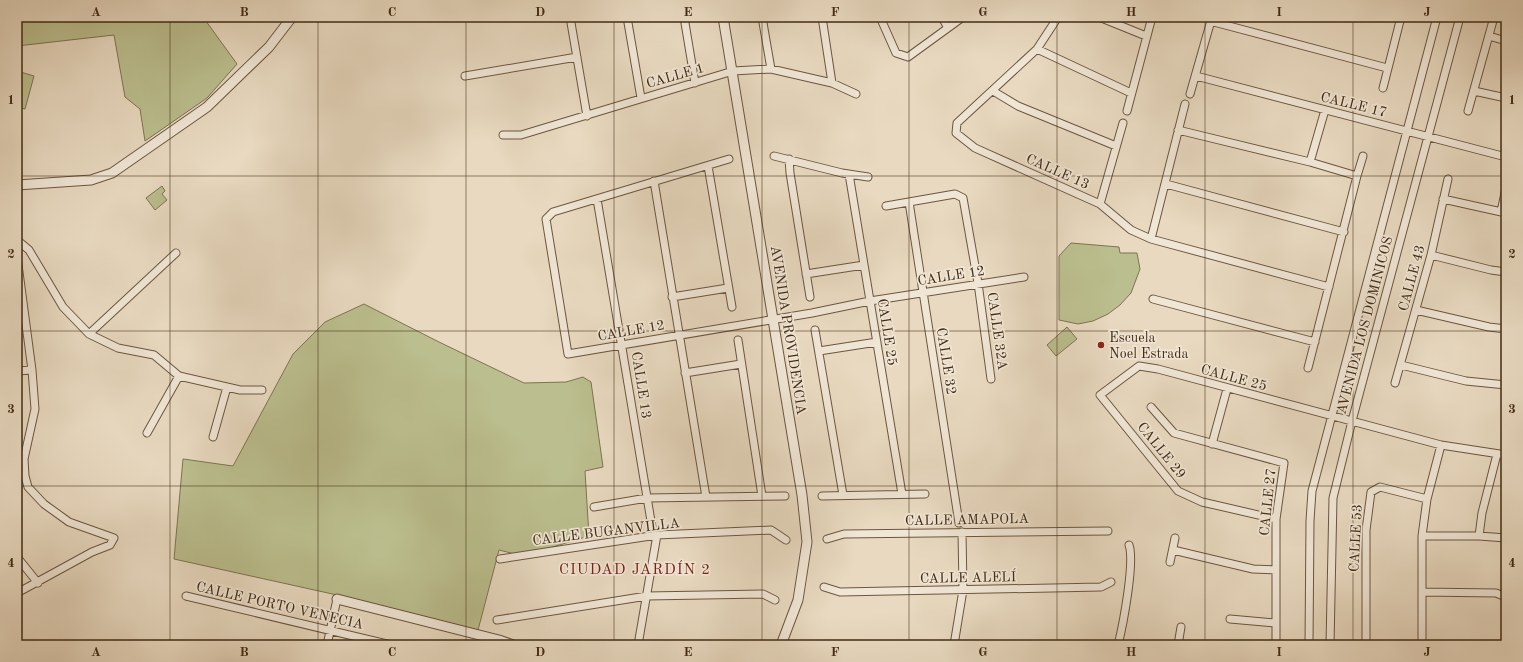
<svg xmlns="http://www.w3.org/2000/svg" width="1523" height="662" font-family="'Old Standard TT',serif">
  <style>
    .green { fill: #bbbe8e; stroke: #7e7451 }
    .lines { fill: none; stroke-linecap: round; stroke-linejoin: round }
    .minor-casing { stroke: #6c563f; stroke-width: 9 }
    .tertiary-casing { stroke: #6c563f; stroke-width: 11 }
    .minor { stroke: #f0e6d6; stroke-width: 7 }
    .tertiary { stroke: #f0e6d6; stroke-width: 9 }
    .grid { fill: none; stroke: #422b14; stroke-width: 1; stroke-opacity: 0.55 }
    .poi-dot { fill: #8f2418; stroke: #f0e6d6; stroke-width: 1.5 }
    .labels { text-anchor: middle; stroke-width: 3.5; stroke-linejoin: round; paint-order: stroke }
    .street-label { font-size: 14px; fill: #422b14; stroke: #f0e6d6 }
    .poi-label { font-size: 14px; fill: #422b14; stroke: #f0e6d6; text-anchor: start }
    .neighbourhood-label { font-size: 15px; letter-spacing: 1px; fill: #7a1f14; stroke: #f0e6d6 }
    .neatline { fill: none; stroke: #422b14; stroke-width: 1.5 }
    .grid-label { font-size: 13px; text-anchor: middle; font-weight: bold; fill: #422b14 }
  </style>
  <rect width="100%" height="100%" fill="#e8d9c0"/>
  <filter id="stains"><feTurbulence type="fractalNoise" baseFrequency=".005" numOctaves="4"/><feColorMatrix values="0 0 0 0 .2 0 0 0 0 .09 0 0 0 0 .02 0 0 0 .5 -.17"/></filter>
  <radialGradient id="worn" r=".72"><stop offset=".6" stop-color="#630" stop-opacity="0"/><stop offset="1" stop-color="#630" stop-opacity=".3"/></radialGradient>
  <path class="green" d="M17 17H203L237 64 207 98 145 141 140 109 125 97 114 35 17 46Z
    M17 71 34 76 25 109 17 107Z
    M162 186 165 191 162 194 167 200 155 210 146 198Z
    M1071 243 1119 247 1120 253H1137L1140 269 1131 293 1120 305 1108 314 1093 321 1078 324 1059 320V256Z
    M364 304 439 342 524 383 566 382 583 377 591 382 603 467 585 471 589 536 523 556 499 550 478 630 337 595 174 559 183 459 233 466 293 354 325 322Z
    M1067 327 1077 339 1056 356 1047 345Z"/>
  <g class="lines">
    <defs>
      <path id="minor" d="M570 17 587 116
        M627 17 641 98
        M684 17 695 83
        M762 17 771 69
        M822 17 832 83
        M880 17 896 53 908 57 963 17
        M942 17 948 28
        M1058 17 1037 49 957 123 956 133 975 148 1100 204 1131 230 1151 239 1329 287
        M1099 17 1146 36
        M1210 21 1387 68
        M1489 36 1506 41
        M1037 49 1131 93
        M465 76 577 57
        M1196 76 1506 157
        M1383 88 1401 17
        M993 91 1018 106 1116 146
        M1474 91 1506 98
        M1190 94 1212 17
        M1127 111 1152 17
        M1468 111 1494 17
        M1178 130 1310 162 1357 176
        M503 135H521L733 71 771 69 832 83 856 94
        M774 156 842 173 868 177
        M729 159 553 212 546 219 568 354 812 313 870 301 1024 277
        M789 159 790 173 810 297
        M1310 162 1325 110
        M708 166 732 307
        M849 174 902 494
        M654 181 706 497
        M1166 184 1344 232
        M597 199 652 527
        M1443 199 1506 213
        M909 202 959 523
        M1100 204 1123 123
        M886 206 955 194 963 198 978 283 991 379
        M1501 212 1506 188
        M1151 239 1185 104
        M17 240 29 250 63 307 89 334 118 348 154 355 179 376 240 390H262
        M1431 255 1491 270 1506 272
        M17 257 32 370 35 409 24 459 25 476 28 487 44 504 69 522 114 538 110 545 92 552 17 593
        M806 274 864 265
        M672 297 728 288
        M1153 299 1315 342
        M1416 310 1489 327 1506 329
        M815 330 843 495
        M89 334 176 253
        M738 340 762 496
        M819 351 877 342
        M1401 365 1466 381 1506 385
        M1308 368 1357 176 1363 156
        M17 371 32 370
        M685 373 741 364
        M1395 383 1431 255 1448 179
        M1151 407 1174 433 1284 463 1276 519V645
        M147 433 179 376
        M213 437 227 387
        M1212 444 1227 389
        M822 496 925 494
        M594 507 647 498 785 496
        M1276 519 1202 502 1178 491 1100 395 1139 366 1158 369 1441 445 1506 455
        M1422 536H1479L1506 538
        M1479 536 1482 513 1497 454
        M827 539 844 534 1108 531
        M1173 550 1253 569 1276 570
        M17 557 38 583
        M500 559 657 535 771 530 786 540
        M1170 562 1175 538
        M824 587 840 592 1101 587 1111 582
        M1422 592 1496 593 1506 597
        M186 596 391 645
        M1230 619 1276 623
        M497 620 647 596 763 594 775 600
        M327 645 337 599
        M638 645 657 535
        M954 645 963 590 962 532
        M1118 645C1123 625 1135 562 1129 545
        M1178 645 1181 627
        M1309 645 1310 521 1312 491 1437 17
        M1330 645 1333 498 1352 421 1460 17
        M1366 645V530L1371 492 1380 487 1427 499
        M1422 645V536L1427 499 1441 445"/>
      <path id="tertiary" d="M723 17 802 495 807 542 798 600 781 645
        M17 185 91 180 112 173 207 107 269 47 292 17
        M337 599 499 640 513 645"/>
    </defs>
    <use href="#minor" class="minor-casing"/>
    <use href="#tertiary" class="tertiary-casing"/>
    <use href="#minor" class="minor"/>
    <use href="#tertiary" class="tertiary"/>
  </g>
  <path class="grid" d="M170 17V645M318 17V645M466 17V645M614 17V645M762 17V645M909 17V645M1057 17V645M1205 17V645M1353 17V645M17 176H1506M17 331H1506M17 486H1506"/>
  <circle class="poi-dot" cx="1101" cy="345" r="4"/>
  <g class="labels">
    <g class="street-label">
      <text transform="translate(675 75) rotate(-16)" y="5">CALLE 1</text>
      <text transform="translate(1354 104) rotate(14)" y="5">CALLE 17</text>
      <text transform="translate(1058 171) rotate(24)" y="5">CALLE 13</text>
      <text transform="translate(951 275) rotate(-9)" y="5">CALLE 12</text>
      <text transform="translate(1411 278) rotate(-75)" y="5">CALLE 43</text>
      <text transform="translate(1364 325) rotate(-75)" y="5">AVENIDA LOS DOMINICOS</text>
      <text transform="translate(631 330) rotate(-10)" y="5">CALLE 12</text>
      <text transform="translate(789 330) rotate(81)" y="5">AVENIDA PROVIDENCIA</text>
      <text transform="translate(998 331) rotate(82)" y="5">CALLE 32A</text>
      <text transform="translate(888 332) rotate(81)" y="5">CALLE 25</text>
      <text transform="translate(947 361) rotate(81)" y="5">CALLE 32</text>
      <text transform="translate(1234 377) rotate(15)" y="5">CALLE 25</text>
      <text transform="translate(642 385) rotate(81)" y="5">CALLE 13</text>
      <text transform="translate(1162 450) rotate(51)" y="5">CALLE 29</text>
      <text transform="translate(1267 502) rotate(-84)" y="5">CALLE 27</text>
      <text transform="translate(967 519) rotate(-1)" y="5">CALLE AMAPOLA</text>
      <text transform="translate(606 531) rotate(-7)" y="5">CALLE BUGANVILLA</text>
      <text transform="translate(1355 538) rotate(-87)" y="5">CALLE 53</text>
      <text transform="translate(968 577) rotate(-1)" y="5">CALLE ALELÍ</text>
      <text transform="translate(280 605) rotate(13)" y="5">CALLE PORTO VENECIA</text>
    </g>
    <g class="poi-label">
      <text x="1109" y="342">Escuela<tspan x="1109" dy="16">Noel Estrada</tspan></text>
    </g>
    <g class="neighbourhood-label">
      <text x="635" y="574">CIUDAD JARDÍN 2</text>
    </g>
  </g>
  <rect width="1523" height="662" fill="none" stroke="#e8d9c0" stroke-width="44"/>
  <rect x="22" y="22" width="1479" height="618" class="neatline"/>
  <g class="grid-label">
    <text x="96" y="16">A</text>
    <text x="244" y="16">B</text>
    <text x="392" y="16">C</text>
    <text x="540" y="16">D</text>
    <text x="688" y="16">E</text>
    <text x="835" y="16">F</text>
    <text x="983" y="16">G</text>
    <text x="1131" y="16">H</text>
    <text x="1279" y="16">I</text>
    <text x="1427" y="16">J</text>
    <text x="11" y="104">1</text>
    <text x="1512" y="104">1</text>
    <text x="11" y="258">2</text>
    <text x="1512" y="258">2</text>
    <text x="11" y="413">3</text>
    <text x="1512" y="413">3</text>
    <text x="11" y="567">4</text>
    <text x="1512" y="567">4</text>
    <text x="96" y="656">A</text>
    <text x="244" y="656">B</text>
    <text x="392" y="656">C</text>
    <text x="540" y="656">D</text>
    <text x="688" y="656">E</text>
    <text x="835" y="656">F</text>
    <text x="983" y="656">G</text>
    <text x="1131" y="656">H</text>
    <text x="1279" y="656">I</text>
    <text x="1427" y="656">J</text>
  </g>
  <rect width="100%" height="100%" filter="url(#stains)"/>
  <rect width="100%" height="100%" fill="url(#worn)"/>
</svg>
